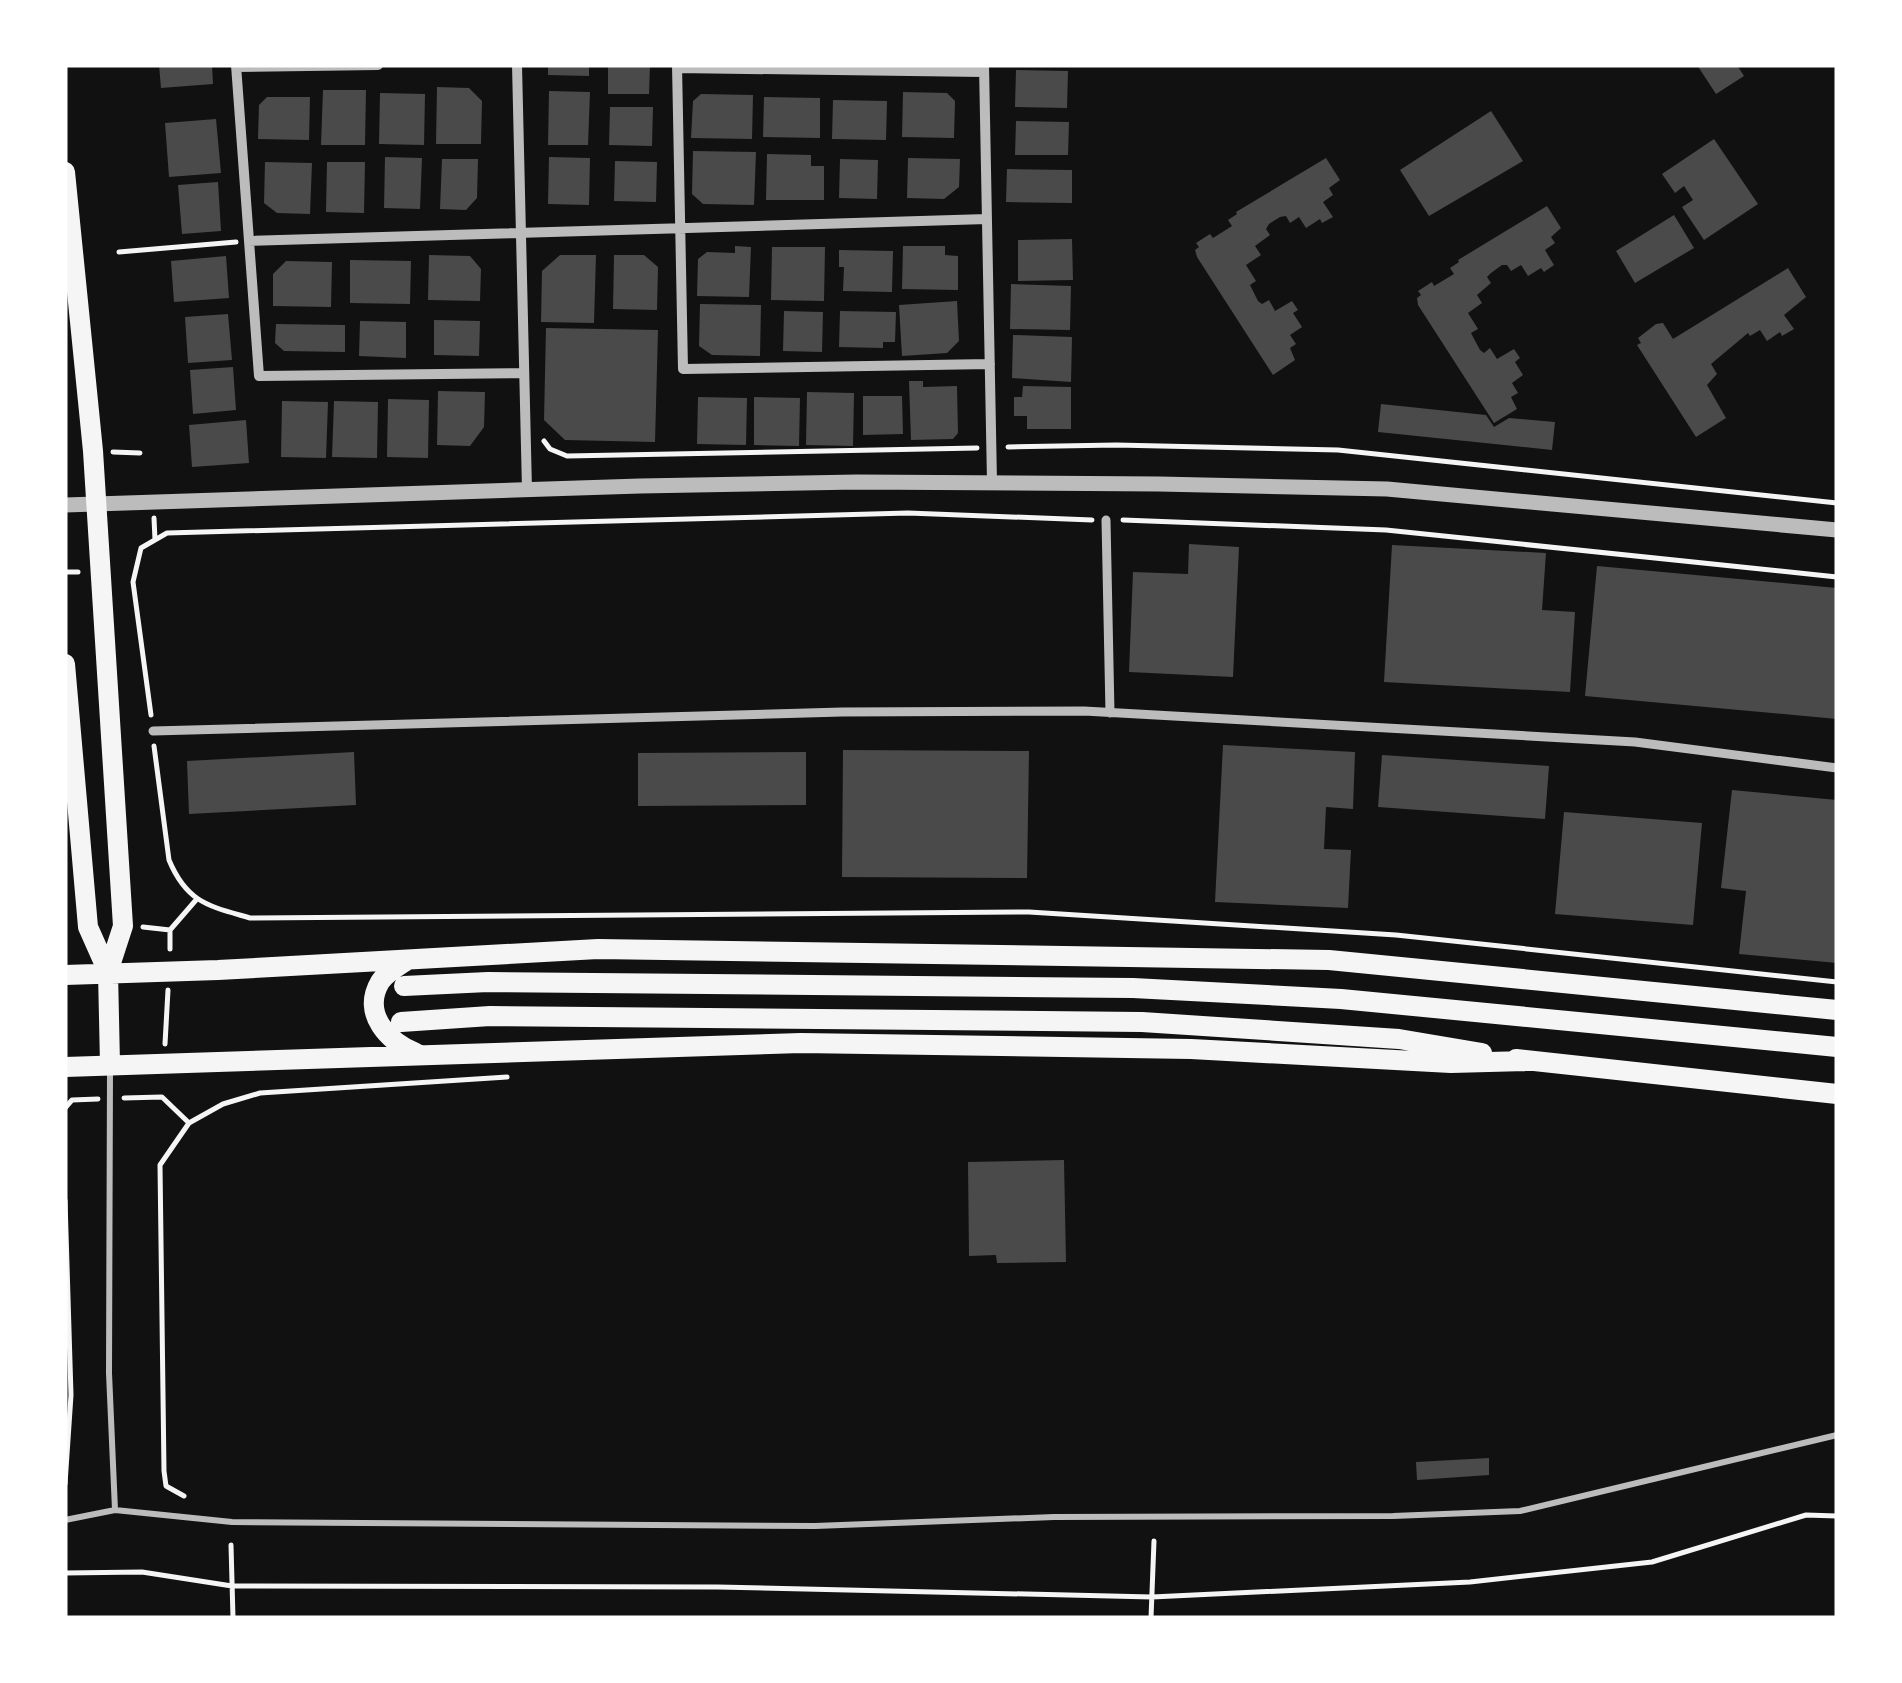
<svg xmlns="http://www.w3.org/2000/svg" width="1902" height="1683" font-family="'Fira Sans',sans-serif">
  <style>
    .building { fill: #4a4a4a }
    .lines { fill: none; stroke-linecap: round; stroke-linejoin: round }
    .path { stroke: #f5f5f5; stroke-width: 5 }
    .service { stroke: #bcbcbc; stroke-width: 6 }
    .pedestrian { stroke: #bcbcbc; stroke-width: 9 }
    .minor { stroke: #bcbcbc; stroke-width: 10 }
    .tertiary { stroke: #bcbcbc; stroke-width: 15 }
    .primary { stroke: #f5f5f5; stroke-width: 20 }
  </style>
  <rect width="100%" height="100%" fill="#111"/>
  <path class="building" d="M159 65H212L213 84 161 88Z
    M548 65H589V76L548 75Z
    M608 65H650L649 94H608Z
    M1697 65H1737L1744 76 1716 94Z
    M1016 70 1068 71 1067 108 1015 107Z
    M437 87 469 88 482 101 481 144H436Z
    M323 90H366L365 145H321Z
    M549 91 590 92 588 145H548Z
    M903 92 947 93 955 101 954 138 902 137Z
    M380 93 425 94 424 145 379 144Z
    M701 94 753 95 752 139 691 138 693 101Z
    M267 97H310L309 140 258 139 259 105Z
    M764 97 820 98V138L763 137Z
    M833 100 887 101 886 140 832 139Z
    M610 107H653L652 146 609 145Z
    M1491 111 1523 161 1429 216 1400 170Z
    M216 119 221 173 169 177 165 123Z
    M1016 121 1069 122 1068 155H1015Z
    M1714 139 1758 204 1704 240 1682 207 1693 200 1684 186 1675 193 1662 174Z
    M693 151 756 152 754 205 703 204 692 194Z
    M767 154 811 155V166H824V200H766Z
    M385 157 422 158 420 209 384 208Z
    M549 157 590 158 589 205 548 204Z
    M908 158 960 159 959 187 944 199 907 198Z
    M1326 158 1340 180 1329 188 1333 195 1323 202 1333 217 1322 223 1320 219 1306 228 1299 217 1290 223 1286 216 1280 217 1269 224 1266 229 1270 235 1255 246 1261 255 1246 265 1256 281 1250 285 1258 301 1262 304 1269 300 1275 311 1292 301 1298 310 1293 313 1302 327 1290 335 1296 344 1290 348 1295 360 1273 375 1197 257 1195 250 1199 247 1196 243 1210 234 1213 238 1232 226 1228 220 1237 214 1236 212Z
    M442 159H478L477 198 466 210 440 209Z
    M840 159 878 160 877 199 839 198Z
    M615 161 657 162 656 202 614 201Z
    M265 162 312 163 310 214 277 213 264 203Z
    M327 162H365L364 213 326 212Z
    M1007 169 1072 170V203L1006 202Z
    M218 182 221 231 182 234 178 185Z
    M1547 206 1561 228 1551 237 1555 243 1545 250 1554 265 1544 272 1541 268 1528 276 1521 265 1511 271 1507 265H1502L1491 273 1487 277 1491 283 1477 295 1482 303 1468 313 1478 329 1471 333 1480 350 1484 353 1490 348 1497 359 1514 349 1520 358 1515 362 1523 375 1512 383 1518 393 1511 397 1517 409 1494 423 1418 305 1417 298 1421 295 1418 291 1432 282 1434 286 1454 274 1450 268 1459 262 1458 260Z
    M1674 215 1694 248 1635 283 1616 251Z
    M1072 239 1073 280 1018 281V240Z
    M735 246 751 247 749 297 697 296 698 259 707 252 735 253Z
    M903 246H945V255L958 256V290L902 289Z
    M772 247H825L824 301 771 300Z
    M839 250 893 251 892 292 843 291 844 267H839Z
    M429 255 470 256 481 269 480 301 428 300Z
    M560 255H596L594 323 541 322 542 271Z
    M614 255H644L658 267 657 310 613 309Z
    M226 256 229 298 174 302 171 261Z
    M350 260 411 261 410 304 350 303Z
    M286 261 332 262 331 307 273 306V274Z
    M1788 268 1806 297 1784 315 1794 329 1782 336 1780 332 1767 341 1760 330 1750 336 1748 333 1711 364 1717 374 1707 385 1726 418 1696 437 1637 345 1641 343 1638 338 1656 324 1663 323 1673 339Z
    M1011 284 1071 286 1070 330 1010 329Z
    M957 301 959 341 947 353 902 356 899 305Z
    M700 304 761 305 760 356 712 355 699 346Z
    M784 311 823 312 822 352 783 351Z
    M840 311 896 312 895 342H883V348L839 347Z
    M228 314 232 360 188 363 185 317Z
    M434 320 480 321 479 356 434 355Z
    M360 321 406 322V358L359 356Z
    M276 324 345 325V352L284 351 275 343Z
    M546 328 658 330 655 442 565 440 544 420Z
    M1013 335 1072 337 1071 382 1012 378Z
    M233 367 236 410 193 414 190 370Z
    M909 381H923V387L957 386 958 433 953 439 911 440Z
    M1023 386 1071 387V429H1027V416H1014V397H1022Z
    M438 391 485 392 484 427 470 446 437 445Z
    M807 392 854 393 853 446 806 445Z
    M863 396H902L903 434 863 435Z
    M698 397 747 398 746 445 697 444Z
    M754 397 800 398 799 446 754 445Z
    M388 399 429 400 428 458 387 457Z
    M282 401 328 402 326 458 281 457Z
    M334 401 378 402 377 458 332 457Z
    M1381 404 1486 415 1494 427 1509 418 1555 422 1552 450 1378 432Z
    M246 420 249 463 192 467 189 425Z
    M1189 544 1239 547 1233 677 1129 672 1133 572 1188 574Z
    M1392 545 1546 553 1542 610 1575 612 1570 692 1384 682Z
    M1597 566 1837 588V719L1585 696Z
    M1223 745 1355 752 1353 809 1326 807 1324 849 1351 850 1348 908 1215 902Z
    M843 750 1029 751 1027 878 842 877Z
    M354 752 356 805 189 814 187 761Z
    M806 752V805L638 806V753Z
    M1382 755 1549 766 1545 819 1378 807Z
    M1732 790 1837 800V963L1739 954 1746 891 1721 888Z
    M1564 812 1702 823 1693 925 1555 914Z
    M1064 1160 1066 1262 997 1263 996 1255 969 1256 968 1162Z
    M1489 1458V1475L1417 1480 1416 1462Z"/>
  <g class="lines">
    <path class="path" d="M119 252 236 242
      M544 441 550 449 567 456 977 448
      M1008 447 1116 445 1338 450 1837 503
      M113 452 140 453
      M154 518 155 540
      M1123 520 1386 530 1837 577
      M65 572H78
      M151 715 133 582 141 548 167 533 908 513 1092 520
      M154 746 169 860C187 903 209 906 250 918L1029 912 1396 935 1837 982
      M143 927 170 930
      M170 949V930L196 900
      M165 1044 168 990
      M124 1098 162 1097 188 1122
      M65 1108 72 1100 98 1099
      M65 1200 71 1395 65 1484
      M184 1496 166 1486 164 1471 160 1165 189 1123 223 1104 260 1093 507 1077
      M231 1545 233 1618
      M65 1573 142 1572 232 1586 718 1587 1152 1597 1470 1582 1652 1562 1806 1515 1837 1516
      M1151 1618 1154 1541"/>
    <path class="service" d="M110 1070 109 1373 115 1510
      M65 1520 115 1510 232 1522 815 1526 1054 1517 1393 1516 1520 1511 1837 1435"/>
    <path class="pedestrian" d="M1106 520 1110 713
      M153 731 842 712 1084 711 1635 742 1837 768"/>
    <path class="minor" d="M236 65 259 376 523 373
      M517 65 527 490
      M677 65 683 369 990 364
      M984 65 992 482
      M236 67 378 65
      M677 68 984 72
      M249 241 987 219"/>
    <path class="tertiary" d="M65 505 640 486 857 482 1159 484 1387 489 1837 530"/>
    <path class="primary" d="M65 172 93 451 123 926 108 972 110 1064
      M65 664 88 927 108 972
      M406 961C397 967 385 974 380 982 361 1014 389 1042 416 1053
      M65 975 218 970 598 949 1329 960 1837 1010
      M404 986 488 982 1133 988 1341 999 1837 1047
      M401 1022 490 1016 1142 1022 1399 1039 1482 1053
      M1516 1059 1837 1094
      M65 1067 801 1043 1191 1049 1451 1063 1528 1061"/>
  </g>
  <rect width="1902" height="1683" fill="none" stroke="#ffffff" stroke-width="135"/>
</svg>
